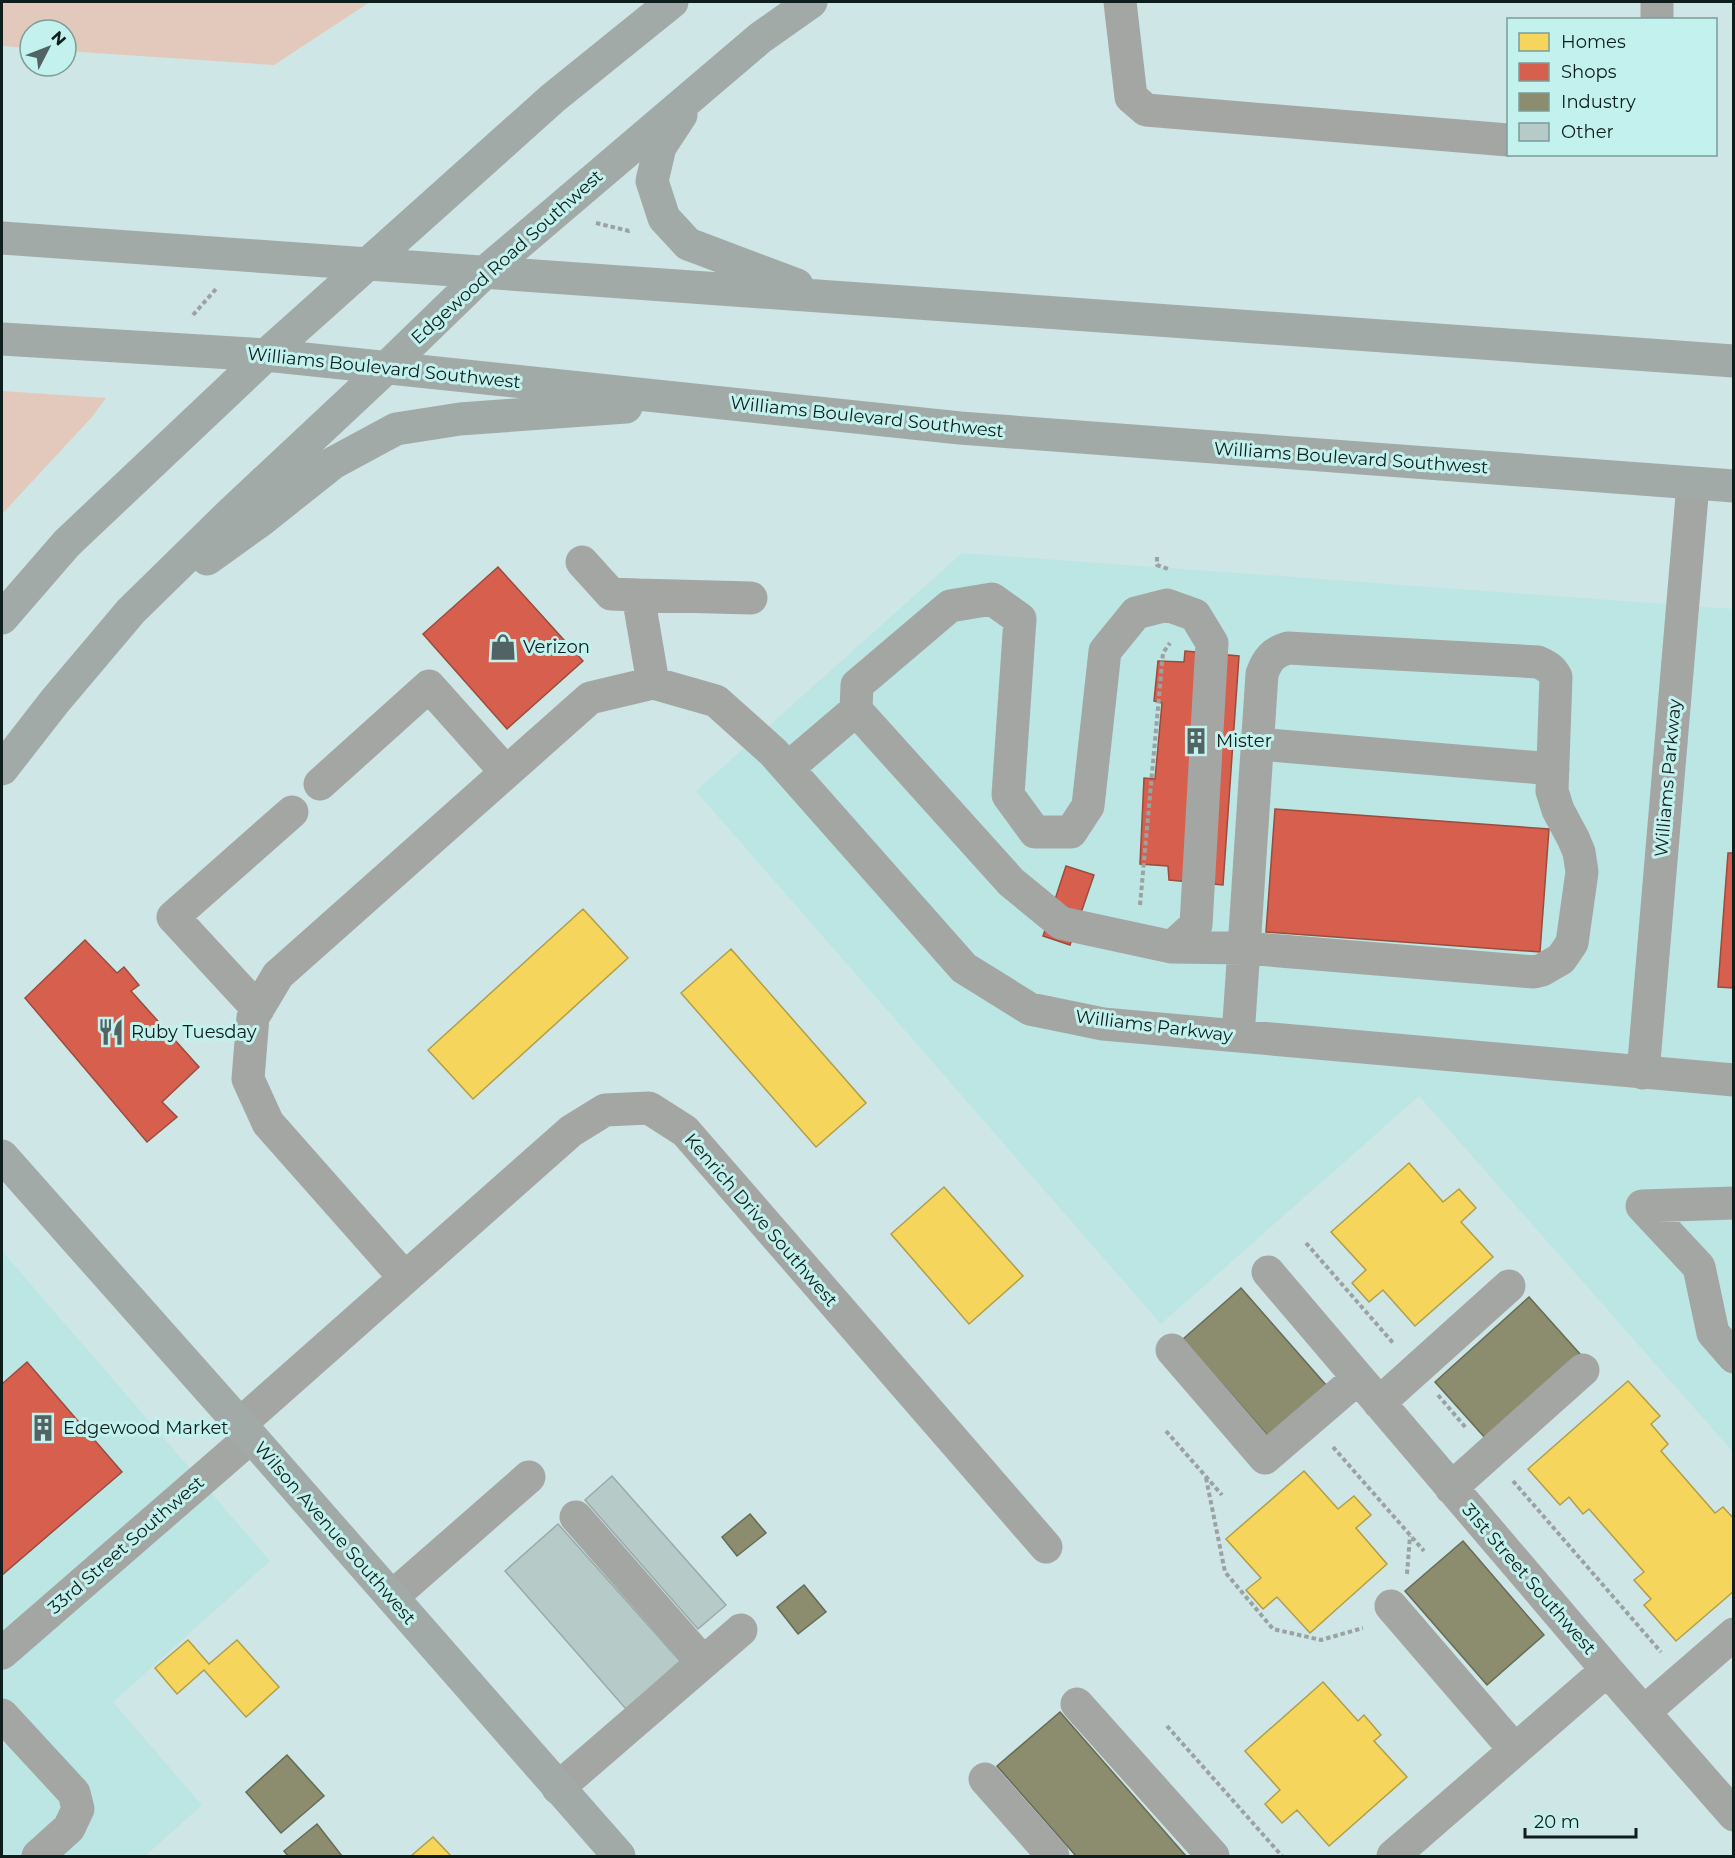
<svg xmlns="http://www.w3.org/2000/svg" width="1735" height="1858" font-family="Montserrat,sans-serif">
  <style>
    .built { fill: #bce6e3 }
    .green { fill: #e3c9bb }
    .homes { fill: #f6d55c; stroke: #b09e49; stroke-width: 1.5 }
    .shops { fill: #d6604d; stroke: #9a4c3f; stroke-width: 1.5 }
    .industry { fill: #8c8c6e; stroke: #666b56; stroke-width: 1.5 }
    .building { fill: #b6cac8; stroke: #98abaa; stroke-width: 1.5 }
    .lines { fill: none; stroke-linecap: round; stroke-linejoin: round }
    .path { stroke: #9ba3a2; stroke-width: 4; stroke-dasharray: 4.5 3; stroke-linecap: butt }
    .minor { stroke: #a4a6a4; stroke-width: 33 }
    .major { stroke: #a2aaa8; stroke-width: 33 }
    .labels { text-anchor: middle; stroke-width: 6; stroke-linejoin: round; paint-order: stroke }
    .street-label { font-size: 18px; fill: #0d1e1d; stroke: #c3f1ed }
    .poi-label { font-size: 18px; fill: #0d1e1d; stroke: #c3f1ed; text-anchor: start }
  </style>
  <rect width="100%" height="100%" fill="#cee6e5"/>
  <path class="built" d="M962 553 1733 609V1452L1419 1096 1161 1324 696 791Z
    M2 1251 270 1561 113 1702 202 1805 145 1856H2Z"/>
  <path class="green" d="M2 2H370L274 65 66 51V30H30V48L2 46Z
    M2 391 106 398 92 417 2 514Z"/>
  <path class="homes" d="M583 909 628 958 473 1099 428 1050Z
    M731 949 866 1103 816 1147 681 993Z
    M1409 1163 1443 1202 1459 1189 1476 1208 1461 1222 1493 1257 1415 1326 1383 1290 1369 1302 1352 1283 1366 1270 1331 1232Z
    M944 1187 1023 1276 969 1324 891 1234Z
    M1628 1381 1660 1416 1651 1424 1668 1444 1661 1451 1715 1513 1723 1507 1734 1519V1591L1676 1641 1644 1605 1651 1599 1634 1580 1644 1572 1589 1509 1583 1514 1569 1497 1560 1505 1528 1469Z
    M1304 1471 1338 1509 1354 1496 1371 1515 1356 1528 1387 1564 1310 1633 1277 1597 1263 1609 1246 1590 1261 1578 1226 1539Z
    M188 1640 209 1664 237 1640 279 1687 246 1717 204 1670 177 1694 155 1668Z
    M1323 1682 1358 1721 1364 1715 1381 1735 1374 1741 1407 1777 1329 1846 1297 1810 1282 1823 1265 1804 1280 1790 1245 1751Z
    M433 1837 451 1856H411Z"/>
  <path class="shops" d="M498 567 583 661 507 729 423 634Z
    M1185 651 1239 656 1223 885 1169 880 1168 866 1140 864 1144 778 1155 779 1162 703 1154 701 1158 661 1184 662Z
    M1275 809 1549 829 1540 952 1266 932Z
    M1728 853H1734V988L1718 987Z
    M1066 866 1094 875 1070 945 1043 936Z
    M85 940 117 973 124 967 139 985 131 991 199 1067 162 1102 177 1117 147 1142 25 998Z
    M27 1362 122 1472 2 1575V1384Z"/>
  <path class="industry" d="M1241 1288 1326 1385 1268 1436 1183 1339Z
    M1529 1297 1580 1354 1486 1439 1435 1382Z
    M750 1514 766 1533 737 1556 722 1537Z
    M1463 1541 1544 1635 1487 1685 1405 1591Z
    M804 1585 826 1612 798 1634 777 1607Z
    M1060 1712 1186 1856H1076L997 1766Z
    M287 1755 324 1796 281 1833 246 1792Z
    M317 1824 342 1856H288L284 1851Z"/>
  <path class="building" d="M612 1476 726 1605 698 1629 585 1500Z
    M558 1524 680 1661 626 1709 505 1571Z"/>
  <g class="lines">
    <path class="path" d="M596 223 629 231 632 230
      M193 315 216 289
      M1157 557V565L1168 569
      M1140 905 1163 653 1170 643
      M1306 1243 1394 1344
      M1438 1395 1466 1428
      M1166 1431 1222 1495
      M1333 1447 1424 1551
      M1206 1478 1225 1572 1273 1629 1321 1640 1363 1628
      M1513 1481 1661 1652
      M1407 1574 1410 1536
      M1167 1726 1282 1856"/>
    <path class="minor" d="M1120 2 1131 97 1146 110 1508 140
      M1657 2V20
      M582 562 611 594 638 595
      M653 683 638 595 751 598
      M1258 744 1553 769
      M788 768 856 710 857 685 950 606 992 599 1020 619 1008 795 1035 832H1071L1088 806 1105 651 1136 613 1167 605 1195 615 1212 643 1196 925 1172 947 1061 923 1011 882 856 710
      M320 784 429 686 506 772
      M1172 947 1244 948 1534 972 1542 970 1561 959 1572 943 1582 872 1579 852 1573 838 1558 810 1552 791 1556 677C1552 669 1547 666 1538 662L1288 648C1273 652 1267 660 1262 674L1244 948 1238 1036
      M258 1009 173 917 292 812
      M1643 1073 1693 484
      M1734 1203 1642 1206 1699 1267 1713 1333 1734 1357
      M1268 1272 1607 1670 1393 1856
      M405 1278 268 1123 248 1079 253 1017 278 975 590 698 653 683 716 701 773 752 964 968 1030 1009 1103 1024 1734 1080
      M1172 1350 1265 1458 1358 1378
      M1379 1403 1509 1286
      M240 1424 571 1131 605 1110 649 1108 685 1131 1046 1547
      M1451 1488 1583 1370
      M576 1517 703 1662
      M392 1597 529 1477
      M1391 1606 1515 1750
      M2 1653 251 1437
      M1607 1670 1734 1815
      M1077 1704 1213 1856
      M1644 1712 1734 1634
      M2 1715 74 1793 78 1809 69 1828 38 1856
      M985 1779 1053 1856
      M558 1788 741 1630"/>
    <path class="major" d="M681 115 660 147 652 181 664 218 688 244 797 285
      M2 238 1734 361
      M2 339 266 355 960 428 1734 486
      M207 559 260 521 333 463 396 429 460 419 626 407
      M2 618 67 543 266 355 553 98 672 2
      M2 769 55 701 131 611 229 515 386 368 484 273 760 38 811 2
      M2 1156 240 1424 619 1856"/>
  </g>
  <defs>
    <symbol id="shop-bare" viewBox="-9 -9 18 18"><path d="M-5-2.5h2.3a2.7 3.5 0 0 1 5.4 0H5L5.5 6h-11ZM-1.5-2.5h3a1.5 2.3 0 0 0-3 0Z" fill="#516463" stroke="#c3f1ed" stroke-width="2.5" paint-order="stroke"/></symbol>
    <symbol id="building-bare" viewBox="-9 -9 18 18"><path d="M-4-6H4V6H1V3H-1V6H-4ZM-2.5-4.3h1.7v1.8h-1.7ZM.8-4.3h1.7v1.8H.8ZM-2.5-1h1.7V.8h-1.7ZM.8-1h1.7V.8H.8Z" fill="#516463" stroke="#c3f1ed" stroke-width="2.5" paint-order="stroke"/></symbol>
    <symbol id="restaurant-bare" viewBox="-9 -9 18 18"><path d="M-5-6h1v4h1v-4h1v4h1v-4h1v5L-1.5 .5V6h-2V.5L-5-1ZM5-6V6H3V1.5H1.5Q1.5-4 5-6Z" fill="#516463" stroke="#c3f1ed" stroke-width="2.5" paint-order="stroke"/></symbol>
  </defs>
  <g fill-rule="evenodd">
    <use href="#shop-bare" x="484" y="628" width="38" height="38"/>
    <use href="#building-bare" x="1177" y="722" width="38" height="38"/>
    <use href="#restaurant-bare" x="92" y="1013" width="38" height="38"/>
    <use href="#building-bare" x="24" y="1409" width="38" height="38"/>
  </g>
  <g class="labels">
    <g class="street-label">
      <text transform="translate(507 257) rotate(-42)" y="6">Edgewood Road Southwest</text>
      <text transform="translate(384 368) rotate(6)" y="6">Williams Boulevard Southwest</text>
      <text transform="translate(867 417) rotate(6)" y="6">Williams Boulevard Southwest</text>
      <text transform="translate(1351 458) rotate(4)" y="6">Williams Boulevard Southwest</text>
      <text transform="translate(1668 778) rotate(-85)" y="6">Williams Parkway</text>
      <text transform="translate(1154 1026) rotate(7)" y="6">Williams Parkway</text>
      <text transform="translate(761 1220) rotate(49)" y="6">Kenrich Drive Southwest</text>
      <text transform="translate(335 1533) rotate(49)" y="6">Wilson Avenue Southwest</text>
      <text transform="translate(126 1545) rotate(-41)" y="6">33rd Street Southwest</text>
      <text transform="translate(1529 1579) rotate(49)" y="6">31st Street Southwest</text>
    </g>
    <g class="poi-label">
      <text x="523" y="653">Verizon</text>
      <text x="1216" y="747">Mister</text>
      <text x="131" y="1038">Ruby Tuesday</text>
      <text x="63" y="1434">Edgewood Market</text>
    </g>
  </g>
  <rect width="1735" height="1858" fill="none" stroke="#0d1e1d" stroke-width="6"/>
  <rect x="1507" y="18" width="210" height="138" fill="#c3f1ed" stroke="#7a9d9a" stroke-width="1.5"/>
  <rect x="1519" y="33" width="30" height="18" fill="#f6d55c" stroke="#7a9d9a" stroke-width="1.5"/>
  <text x="1561" y="48" font-size="18" fill="#0d1e1d">Homes</text>
  <rect x="1519" y="63" width="30" height="18" fill="#d6604d" stroke="#7a9d9a" stroke-width="1.5"/>
  <text x="1561" y="78" font-size="18" fill="#0d1e1d">Shops</text>
  <rect x="1519" y="93" width="30" height="18" fill="#8c8c6e" stroke="#7a9d9a" stroke-width="1.5"/>
  <text x="1561" y="108" font-size="18" fill="#0d1e1d">Industry</text>
  <rect x="1519" y="123" width="30" height="18" fill="#b6cac8" stroke="#7a9d9a" stroke-width="1.5"/>
  <text x="1561" y="138" font-size="18" fill="#0d1e1d">Other</text>
  <g transform="translate(48 48) rotate(48)"><circle r="28" fill="#c3f1ed" stroke="#7a9d9a" stroke-width="1.5"/>
  <path d="M0-4.5L10 22L0 15L-10 22Z" fill="#516463"/>
  <text y="-9" font-size="16" font-weight="bold" text-anchor="middle" fill="#0d1e1d">N</text>
  </g>
  <path d="M1525 1828v9h111v-9" fill="none" stroke="#0d1e1d" stroke-width="3"/>
  <text x="1534" y="1828" font-size="18" fill="#0d1e1d" stroke="#c3f1ed" stroke-width="4.5" paint-order="stroke">20 m</text>
</svg>
